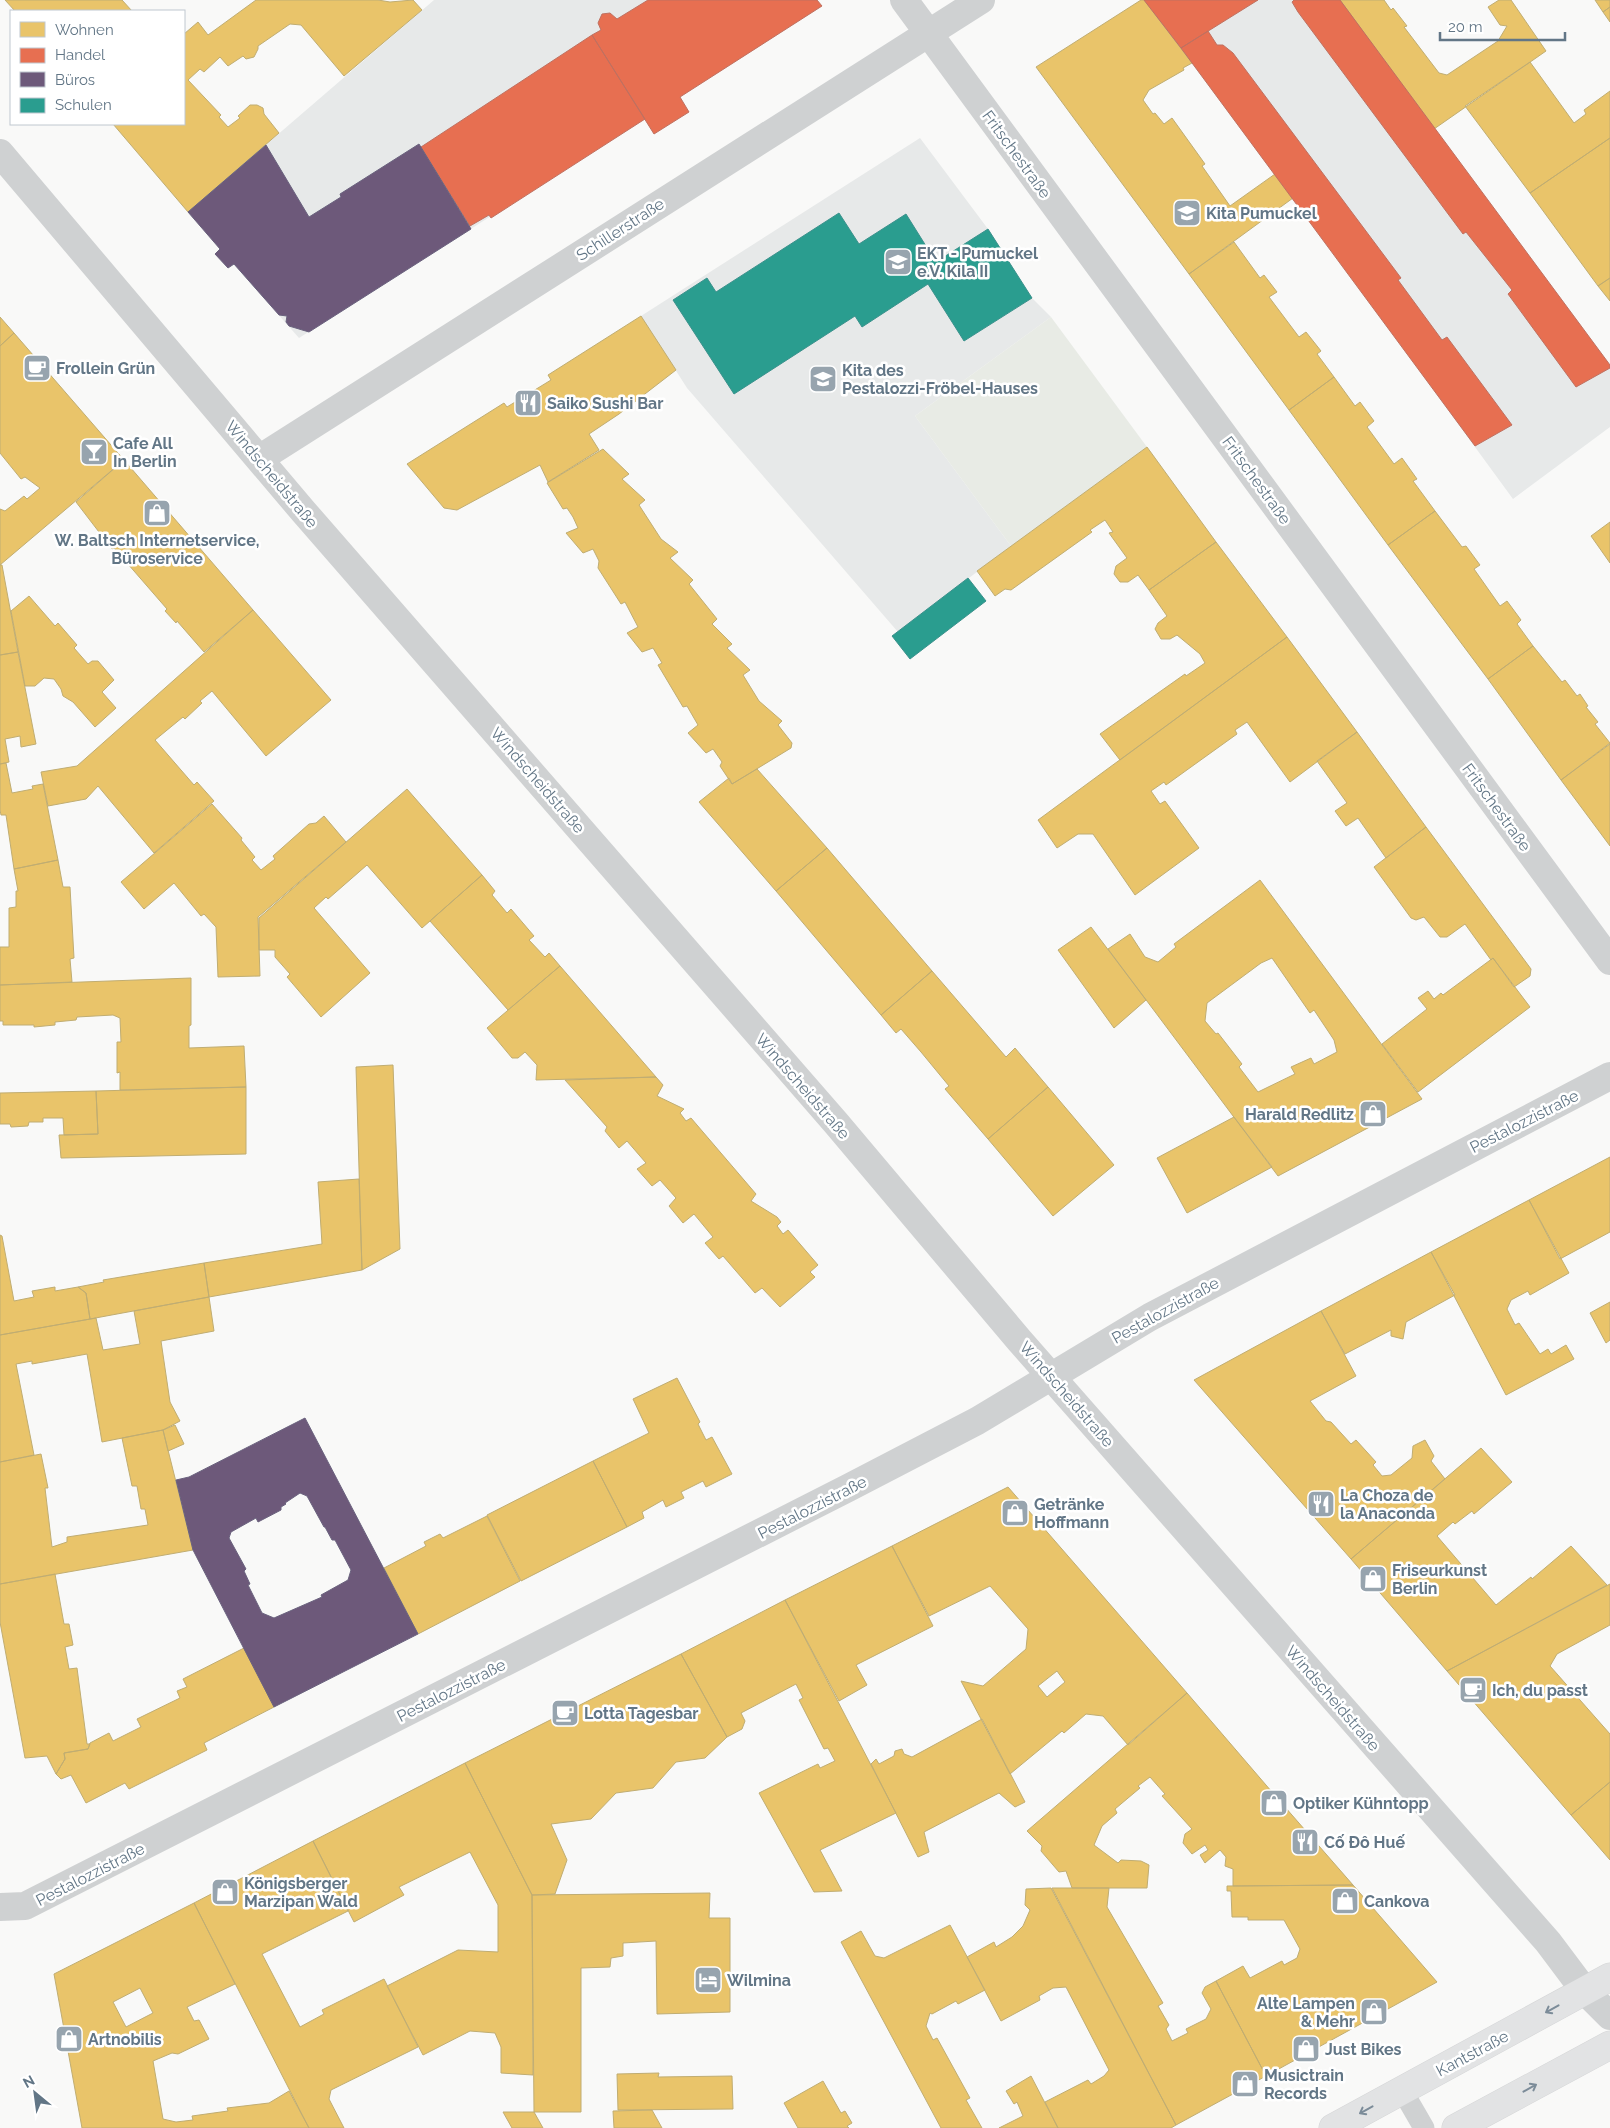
<svg xmlns="http://www.w3.org/2000/svg" width="1610" height="2128" font-family="Raleway,sans-serif">
  <style>
    .built { fill: #e7e9e9 }
    .green { fill: #e8ebe5 }
    .homes { fill: #e9c46a; stroke: #c0ad72; fill-rule: evenodd }
    .shops { fill: #e76f51; stroke: #bf7161 }
    .offices { fill: #6d597a; stroke: #6a627e; fill-rule: evenodd }
    .schools { fill: #2a9d8f; stroke: #3b918c }
    .lines { fill: none; stroke-linecap: round; stroke-linejoin: round }
    .secondary-casing { stroke: #d5d6d7; stroke-width: 29 }
    .service { stroke: #cfd1d2; stroke-width: 21 }
    .minor { stroke: #cfd1d2; stroke-width: 28 }
    .secondary { stroke: #e2e3e4; stroke-width: 28 }
    .oneway { stroke: #7c8c99 }
    .labels { text-anchor: middle; stroke-width: 5; stroke-linejoin: round; paint-order: stroke }
    .street-label { font-size: 16px; fill: #627686; stroke: #fff }
    .poi-label { font-size: 16px; font-weight: bold; fill: #627686; stroke: #fff; text-anchor: start }
  </style>
  <rect width="100%" height="100%" fill="#f9f9f8"/>
  <path class="built" d="M434 0H817L822 6 299 338 188 212Z
    M1144 0H1340L1610 365V427L1513 499 1293 198Z
    M920 138 988 229 1032 298 1051 317 915 416 1011 546 898 632 687 388 641 316Z"/>
  <path class="green" d="M1051 317 1147 447 1011 546 915 416Z"/>
  <path class="homes" d="M5 0H122L132 11H15Z
    M256 0H378L390 2 413 0 422 10 344 76 301 25 290 24 258 46V49L254 57 246 59 243 56 228 66 220 57 204 72 200 69 188 80 221 115 219 117 228 127 240 118 238 116 250 105H257L263 108 264 114 279 133 188 212 113 124H184V34L198 22 208 35Z
    M1141 0H1144L1192 63 1183 68 1184 70 1149 90 1143 100 1153 114 1155 113 1164 124 1172 118 1205 164 1202 166 1230 206 1275 174 1293 198 1189 274 1036 67Z
    M1340 0H1384L1391 10 1393 8 1407 26 1404 27 1439 73 1447 75 1498 41 1507 26 1500 25 1488 7 1499 0H1511L1546 51 1434 129Z
    M1595 0H1610V7L1603 12Z
    M1610 7V22L1603 12Z
    M1530 62 1574 123 1586 114 1584 110 1610 91V138L1530 193 1465 106Z
    M1610 138V278L1598 286 1530 193Z
    M1234 242 1260 278 1264 275 1277 292 1269 297 1299 337 1306 332 1321 351 1317 354 1334 377 1289 410 1189 274Z
    M1610 278V301L1598 286Z
    M641 316 676 370 619 414 589 434 599 450 548 482 540 465 457 510 444 508 407 464 504 403 507 407 551 380 548 375Z
    M0 317 14 333 0 346Z
    M14 333 124 460 0 565V509L5 511 24 496 27 499 40 488 25 477 21 479 0 453V346Z
    M1334 377 1355 406 1360 402 1374 421 1367 427 1394 464 1402 458 1417 479 1413 481 1435 511 1388 545 1289 410Z
    M1147 447 1216 542 1149 590 1138 575 1128 582H1120L1114 574 1116 566 1127 558 1109 533 1113 532 1105 520 1090 530 1092 532 1011 590 1005 589 995 596 977 571Z
    M603 449 629 474 622 479 645 500 639 505 661 539 678 552 670 558 693 580 689 584 717 619 712 624 732 644 727 648 750 670 743 675 759 701 782 721 778 725 792 743 791 748 732 784 720 766 722 762 713 749 706 753 688 733 698 725 687 706 683 707 658 665 662 663 653 648 642 652 627 633 638 627 625 602 621 604 598 568 599 561 593 549 583 553 566 533 578 528 573 517 567 508 563 509 547 483Z
    M124 460 253 610 204 652 177 621 176 623 165 611 167 609 114 548 112 549 76 502Z
    M1435 511 1462 547 1466 546 1480 565 1474 569 1500 606 1507 601 1521 620 1517 624 1533 646 1488 679 1388 545Z
    M1610 522V563L1591 536Z
    M1216 542 1287 637 1120 760 1100 734 1185 674 1186 676 1205 663 1200 654 1177 635 1170 639H1161L1155 629 1158 623 1167 616 1149 590Z
    M0 565H2L18 652 0 655Z
    M29 596 55 626 58 623 77 645 74 648 88 664 92 661H98L114 680 102 692 116 708 95 727 73 702 63 696 61 689 54 679 44 678 35 686H25L11 611Z
    M253 610 331 700 266 756 212 691 200 701 202 703 185 719 183 717 155 740 194 785 197 782 214 801 154 853 98 786 86 799 48 806 41 772 77 766Z
    M1287 637 1357 732 1290 782 1247 722 1235 730 1237 734 1166 785 1164 782 1151 791 1160 804 1165 801 1199 848 1135 895 1093 834H1078L1057 848 1038 820Z
    M1533 646 1562 682 1565 680 1577 696 1580 694 1588 706 1586 707 1598 722 1595 724 1610 743 1561 780 1488 679Z
    M18 652 36 744 21 747 20 736 5 739 9 762 0 764V655Z
    M1357 732 1426 827 1386 858 1358 818 1346 826 1335 811 1347 803 1317 761Z
    M1610 744V846L1561 780Z
    M6 763 12 793 33 789 32 786 43 784 58 860 14 869 6 815H1L0 810V764Z
    M757 769 827 848 776 891 699 802 729 778 732 784Z
    M407 789 482 875 422 928 367 865 328 899 326 897 314 908 370 973 321 1017 287 977 290 974 275 957V950H259V918Z
    M212 804 242 838 241 840 255 857 252 860 261 870 275 859 273 856 309 824 316 823 324 816 346 842 258 917 260 976 218 977 216 927 204 914 201 916 174 883 144 909 121 882Z
    M1426 827 1531 969 1530 976 1514 987 1493 958 1491 960 1465 924 1447 937H1440L1424 917 1416 920 1411 918 1374 867Z
    M827 848 932 971 881 1015 776 891Z
    M58 860 63 887H70L74 958 70 959 72 982 0 985V947H9V908L16 907V891H18L14 869Z
    M482 875 495 891 492 895 507 913 511 909 534 936 529 940 545 957 549 953 560 966 508 1010 430 921Z
    M1260 880 1422 1099 1278 1176 1108 949 1130 934 1145 957 1158 962 1176 947 1174 944ZM1272 958 1310 1013 1314 1010 1334 1040 1337 1052 1314 1064 1311 1058 1291 1067 1295 1074 1258 1092 1239 1067 1242 1064 1218 1033 1216 1034 1205 1021 1207 1003 1261 963Z
    M1091 927 1146 1000 1114 1028 1058 950Z
    M1493 958 1530 1007 1418 1092 1382 1044 1427 1009 1418 998 1428 991 1434 999 1441 993 1443 995Z
    M560 966 656 1077 536 1080 537 1065 525 1052 518 1058H512L487 1028Z
    M932 971 1006 1057 1015 1048 1048 1087 988 1139 945 1089 949 1086 921 1052 901 1029 896 1033 881 1015Z
    M191 978V1025L189 1026V1048L244 1046 246 1087 120 1090V1072L117 1073V1042H121L120 1018 113 1015 77 1017 76 1020 55 1022V1025L34 1027V1025H3V1021H0V985Z
    M393 1065 400 1249 362 1270 356 1067Z
    M656 1077 663 1085 657 1096 684 1109 680 1113 686 1121 691 1118 756 1194 751 1201 777 1217 781 1222 777 1226 783 1234 788 1230 818 1265 810 1272 815 1277 780 1307 762 1288 755 1293 723 1256 719 1259 705 1243 713 1237 694 1214 683 1223 669 1206 676 1198 660 1180 652 1186 637 1169 646 1163 627 1141 619 1148 605 1131 607 1127 565 1080Z
    M246 1087V1154L61 1158 59 1135 98 1134 96 1091Z
    M1048 1087 1114 1165 1053 1216 988 1139Z
    M96 1091 98 1134 64 1135 63 1118H43V1122H29L28 1126 11 1127 10 1124H0V1093Z
    M1234 1117 1272 1167 1187 1213 1157 1158Z
    M1610 1157V1232L1560 1259 1529 1200Z
    M359 1179 362 1270 209 1297 204 1263 322 1244 318 1182Z
    M1529 1200 1569 1273 1530 1295 1528 1291 1511 1300 1507 1309 1515 1325 1519 1323 1540 1354 1548 1349 1551 1354 1566 1345 1574 1359 1506 1395 1431 1252Z
    M0 1235 2 1236 14 1301 34 1297 32 1291 55 1287V1291L78 1287 86 1293 90 1319 0 1335Z
    M1431 1252 1455 1295 1406 1322 1403 1339 1391 1336V1330L1345 1354 1321 1311Z
    M204 1263 209 1297 90 1319 86 1293 78 1287 104 1282 103 1280Z
    M209 1297 214 1331 161 1341 170 1402 180 1421 163 1430 102 1442 87 1354 32 1364V1361L16 1364 34 1455 0 1462V1335L96 1318 103 1350 140 1344 134 1311Z
    M1610 1302V1340L1606 1343 1590 1313Z
    M1321 1311 1356 1376 1310 1401 1326 1421 1331 1422 1351 1444 1356 1440 1376 1462 1373 1465 1382 1476 1391 1475 1412 1458 1413 1446 1425 1440 1434 1456 1431 1461 1445 1479 1351 1559 1194 1380Z
    M677 1378 700 1422 698 1424 706 1440 712 1437 732 1474 706 1487 703 1481 681 1492 684 1498 666 1507 663 1500 642 1512 644 1518 627 1527 593 1461 649 1433 633 1399Z
    M175 1425 184 1444 168 1451 163 1430Z
    M163 1430 193 1550 0 1584V1462L41 1454 48 1488H45L52 1547 67 1542V1537L148 1525 145 1509H141L137 1486H132L122 1438Z
    M1481 1448 1512 1482 1474 1514 1472 1511 1455 1524 1453 1522 1437 1536 1496 1605 1531 1577 1532 1579 1571 1546 1607 1585 1447 1671 1351 1559Z
    M593 1461 627 1527 521 1581 487 1515Z
    M1008 1487 1187 1693 1128 1745 1103 1716 1086 1714 1064 1733 1062 1731 1010 1774 961 1681 983 1686 1026 1649 1028 1629 990 1586 929 1616 892 1546ZM1057 1671 1065 1682 1047 1697 1038 1686Z
    M487 1516 520 1581 418 1634 384 1568 426 1546 424 1542 440 1534 443 1538Z
    M892 1546 933 1626 856 1665 867 1685 839 1701 785 1600Z
    M55 1574 64 1624H69L73 1645 65 1647 69 1669 77 1668 87 1744H90L88 1749 64 1753 65 1759 56 1774 47 1756 25 1758 0 1622V1584Z
    M1610 1584V1625L1557 1654 1550 1666 1610 1734V1782L1571 1815 1447 1671Z
    M785 1600 896 1813 820 1850 842 1891 814 1892 759 1793 818 1764 820 1768 835 1761 828 1748 824 1749 799 1700 803 1698 796 1684 741 1713 745 1721 742 1729 727 1737 681 1654Z
    M244 1648 274 1707 204 1743 207 1750 129 1789 125 1783 86 1803 71 1775 61 1779 56 1774 65 1759 64 1753 88 1749 90 1743 109 1733 113 1741 141 1727 137 1719 180 1698 177 1691 187 1687 183 1679Z
    M681 1654 727 1737 705 1758 676 1762 653 1788 616 1793 591 1819 551 1824 567 1860 555 1894 532 1895 465 1763Z
    M1187 1693 1278 1799 1353 1885 1233 1886V1869L1225 1866 1226 1857 1220 1850 1205 1863 1200 1855 1208 1850 1205 1845 1192 1854 1183 1843 1185 1834 1192 1829 1162 1796 1165 1794 1150 1777 1138 1786 1140 1788 1115 1809 1117 1813 1102 1826 1094 1845 1118 1863 1121 1860 1141 1861 1149 1865 1147 1888H1072L1066 1871 1059 1872 1041 1851 1042 1846 1027 1831Z
    M982 1719 1025 1802 1015 1807 999 1793 924 1832 929 1852 918 1857 871 1764 876 1759 879 1764 894 1756 895 1751 902 1749 904 1754 912 1757Z
    M465 1763 532 1895 533 2075 501 2073V2047L495 2033 470 2031 423 2055 387 1986 458 1950 498 1952V1905L470 1852 399 1887 404 1895 354 1922 313 1841Z
    M1610 1782V1860L1571 1815Z
    M313 1841 348 1911 262 1954 300 2027 324 2014 322 2010 384 1979 418 2047 331 2090 329 2099 344 2128H309L194 1903Z
    M1353 1885 1437 1982 1266 2076 1216 1981 1243 1966 1250 1978 1282 1961 1284 1965 1297 1958 1300 1949 1284 1920H1248V1917H1232L1231 1891H1227V1886Z
    M1051 1888 1176 2125 1171 2128H1058L1045 2102 1088 2080 1091 2084 1104 2076 1109 2070 1066 1987 1053 1988 1039 1996 1040 2000 1001 2021 967 1957 994 1942 996 1947 1012 1937 1023 1926 1030 1910 1025 1905 1026 1889Z
    M1052 1888H1109L1107 1907 1163 2003 1158 2006 1169 2025 1166 2029 1172 2041 1188 2033 1186 2029 1206 2019 1211 2009 1202 1993 1205 1987 1216 1981 1266 2076 1176 2125Z
    M710 1893 709 1918H730V2012L657 2014 656 1941 623 1943V1956L611 1958 610 1967 581 1968V2112H534L532 1895Z
    M194 1903 235 1984 187 2007 194 2021 199 2020 209 2039 178 2054 172 2053 153 2061 163 2119 176 2122 193 2120 192 2116 228 2111 227 2108 269 2103 289 2091 309 2128H82L54 1974ZM140 1988 153 2013 126 2027 113 2002Z
    M950 1925 985 1990 958 2004 956 2001 932 2014 930 2013 926 2026 933 2040 937 2038 970 2098 966 2100 982 2128H941L841 1942 861 1931 875 1956 884 1958Z
    M659 2073 658 2077 732 2076 733 2109 618 2110 617 2074Z
    M1031 2076 1058 2128H999L1023 2116 1017 2102 1014 2104 1006 2091Z
    M823 2081 841 2113 845 2111 852 2123 847 2126 849 2128H798L784 2103Z
    M652 2110 662 2128H614L613 2111Z
    M503 2112H534L543 2128H512Z"/>
  <path class="shops" d="M648 0H817L822 6 680 97 689 112 654 134 592 35 601 30 598 23 602 14 610 13 617 19Z
    M1144 0H1258L1181 48Z
    M1294 0H1340L1610 365V368L1576 387 1508 294 1512 290 1466 232 1463 234 1298 12 1292 2Z
    M1208 31 1217 45H1223L1233 53 1401 278 1398 280 1442 340 1447 337 1512 425 1475 446 1181 48Z
    M592 35 645 119 491 218 489 215 470 226 421 147Z"/>
  <path class="offices" d="M419 144 471 229 309 332 289 326 286 322 287 316 279 315 234 264 228 268 215 254 220 249 188 212 266 145 309 217 341 197 340 194Z
    M305 1418 418 1634 274 1707 193 1550 176 1480 189 1477ZM300 1493 307 1496 324 1527H325L332 1540H335L351 1570 348 1580 321 1595 322 1597 274 1618 262 1613 248 1585 250 1584 244 1571 246 1569 229 1538 231 1532 256 1518 258 1522 281 1510V1507L286 1504 285 1503Z"/>
  <path class="schools" d="M839 213 859 244 906 214 936 262 988 229 1032 298 964 341 928 284 862 327 855 316 734 394 673 300 707 278 716 292Z
    M968 578 986 601 910 659 892 636Z"/>
  <g class="lines">
    <defs>
      <path id="secondary" d="M1333 2128 1610 1977
        M1456 2128 1610 2045"/>
    </defs>
    <use href="#secondary" class="secondary-casing"/>
    <path class="service" d="M1402 2090 1424 2128"/>
    <path class="minor" d="M904 0 1610 961
      M0 153 303 511 836 1123 1019 1340 1548 1942 1584 1990 1610 2016
      M259 459 981 0
      M0 1907 25 1906 848 1488 977 1421 1150 1317 1610 1076"/>
    <use href="#secondary" class="secondary"/>
  </g>
  <defs><path id="oneway-shaft" d="M-6 0H5M1.5-3L5.5 0L1.5 3" fill="none" stroke-width="1.6" stroke-linecap="round" stroke-linejoin="round" transform="scale(1.25)"/></defs>
  <g class="oneway">
    <use href="#oneway-shaft" transform="translate(1552 2009) rotate(151)"/>
    <use href="#oneway-shaft" transform="translate(1530 2088) rotate(-29)"/>
    <use href="#oneway-shaft" transform="translate(1366 2110) rotate(151)"/>
  </g>
  <defs>
    <symbol id="school-square" viewBox="-11 -11 22 22"><rect x="-9" y="-9" width="18" height="18" rx="4" fill="#97a4ae" stroke="#fff"/><path d="M0-5L7-2L0 1L-7-2ZM-4 1L0 2.5L4 1V4Q0 6-4 4Z" fill="#fff"/></symbol>
    <symbol id="cafe-square" viewBox="-11 -11 22 22"><rect x="-9" y="-9" width="18" height="18" rx="4" fill="#97a4ae" stroke="#fff"/><path d="M-5.5-4.5H6V0H3Q3 3.5 0 3.5H-2.5Q-5.5 3.5-5.5 0ZM3-3.2v2h1.7v-2ZM-6 4.5H4V6H-6Z" fill="#fff"/></symbol>
    <symbol id="restaurant-square" viewBox="-11 -11 22 22"><rect x="-9" y="-9" width="18" height="18" rx="4" fill="#97a4ae" stroke="#fff"/><path d="M-5-6h1v4h1v-4h1v4h1v-4h1v5L-1.5 .5V6h-2V.5L-5-1ZM5-6V6H3V1.5H1.5Q1.5-4 5-6Z" fill="#fff"/></symbol>
    <symbol id="bar-square" viewBox="-11 -11 22 22"><rect x="-9" y="-9" width="18" height="18" rx="4" fill="#97a4ae" stroke="#fff"/><path d="M-6-5H6L.8 .8V4.5H3.5V6h-7V4.5H-.8V.8Z" fill="#fff"/></symbol>
    <symbol id="shop-square" viewBox="-11 -11 22 22"><rect x="-9" y="-9" width="18" height="18" rx="4" fill="#97a4ae" stroke="#fff"/><path d="M-5-2.5h2.3a2.7 3.5 0 0 1 5.4 0H5L5.5 6h-11ZM-1.5-2.5h3a1.5 2.3 0 0 0-3 0Z" fill="#fff"/></symbol>
    <symbol id="hotel-square" viewBox="-11 -11 22 22"><rect x="-9" y="-9" width="18" height="18" rx="4" fill="#97a4ae" stroke="#fff"/><path d="M-6-4.5h1.5V1H6V5H4.5V3h-9V5H-6ZM-4 0a1.8 1.8 0 1 1 3.6 0ZM.5 0V-2.5h3Q6-2.5 6 0Z" fill="#fff"/></symbol>
  </defs>
  <g fill-rule="evenodd">
    <use href="#school-square" x="1171" y="197" width="32" height="32"/>
    <use href="#school-square" x="882" y="246" width="32" height="32"/>
    <use href="#cafe-square" x="21" y="352" width="32" height="32"/>
    <use href="#school-square" x="807" y="363" width="32" height="32"/>
    <use href="#restaurant-square" x="512" y="387" width="32" height="32"/>
    <use href="#bar-square" x="78" y="436" width="32" height="32"/>
    <use href="#shop-square" x="141" y="497" width="32" height="32"/>
    <use href="#shop-square" x="1357" y="1098" width="32" height="32"/>
    <use href="#restaurant-square" x="1305" y="1488" width="32" height="32"/>
    <use href="#shop-square" x="999" y="1497" width="32" height="32"/>
    <use href="#shop-square" x="1357" y="1563" width="32" height="32"/>
    <use href="#cafe-square" x="1457" y="1674" width="32" height="32"/>
    <use href="#cafe-square" x="549" y="1697" width="32" height="32"/>
    <use href="#shop-square" x="1258" y="1787" width="32" height="32"/>
    <use href="#restaurant-square" x="1289" y="1826" width="32" height="32"/>
    <use href="#shop-square" x="209" y="1876" width="32" height="32"/>
    <use href="#shop-square" x="1329" y="1885" width="32" height="32"/>
    <use href="#hotel-square" x="692" y="1964" width="32" height="32"/>
    <use href="#shop-square" x="1358" y="1996" width="32" height="32"/>
    <use href="#shop-square" x="53" y="2023" width="32" height="32"/>
    <use href="#shop-square" x="1290" y="2033" width="32" height="32"/>
    <use href="#shop-square" x="1229" y="2068" width="32" height="32"/>
  </g>
  <g class="labels">
    <g class="street-label">
      <text transform="translate(1017 154) rotate(54)" y="6">Fritschestraße</text>
      <text transform="translate(620 229) rotate(-33)" y="6">Schillerstraße</text>
      <text transform="translate(272 474) rotate(50)" y="6">Windscheidstraße</text>
      <text transform="translate(1257 480) rotate(54)" y="6">Fritschestraße</text>
      <text transform="translate(538 780) rotate(49)" y="6">Windscheidstraße</text>
      <text transform="translate(1497 807) rotate(54)" y="6">Fritschestraße</text>
      <text transform="translate(803 1086) rotate(49)" y="6">Windscheidstraße</text>
      <text transform="translate(1524 1121) rotate(-27)" y="6">Pestalozzistraße</text>
      <text transform="translate(1165 1310) rotate(-29)" y="6">Pestalozzistraße</text>
      <text transform="translate(1067 1394) rotate(49)" y="6">Windscheidstraße</text>
      <text transform="translate(812 1507) rotate(-27)" y="6">Pestalozzistraße</text>
      <text transform="translate(451 1690) rotate(-27)" y="6">Pestalozzistraße</text>
      <text transform="translate(1333 1698) rotate(49)" y="6">Windscheidstraße</text>
      <text transform="translate(90 1874) rotate(-27)" y="6">Pestalozzistraße</text>
      <text transform="translate(1472 2053) rotate(-28)" y="6">Kantstraße</text>
    </g>
    <g class="poi-label">
      <text x="1206" y="219">Kita Pumuckel</text>
      <text x="917" y="259">EKT - Pumuckel<tspan x="917" dy="18">e.V. Kila II</tspan></text>
      <text x="56" y="374">Frollein Grün</text>
      <text x="842" y="376">Kita des<tspan x="842" dy="18">Pestalozzi-Fröbel-Hauses</tspan></text>
      <text x="547" y="409">Saiko Sushi Bar</text>
      <text x="113" y="449">Cafe All<tspan x="113" dy="18">In Berlin</tspan></text>
      <text x="157" y="546" text-anchor="middle">W. Baltsch Internetservice,<tspan x="157" dy="18">Büroservice</tspan></text>
      <text x="1354" y="1120" text-anchor="end">Harald Redlitz</text>
      <text x="1340" y="1501">La Choza de<tspan x="1340" dy="18">la Anaconda</tspan></text>
      <text x="1034" y="1510">Getränke<tspan x="1034" dy="18">Hoffmann</tspan></text>
      <text x="1392" y="1576">Friseurkunst<tspan x="1392" dy="18">Berlin</tspan></text>
      <text x="1492" y="1696">Ich, du passt</text>
      <text x="584" y="1719">Lotta Tagesbar</text>
      <text x="1293" y="1809">Optiker Kühntopp</text>
      <text x="1324" y="1848">Cố Đô Huế</text>
      <text x="244" y="1889">Königsberger<tspan x="244" dy="18">Marzipan Wald</tspan></text>
      <text x="1364" y="1907">Cankova</text>
      <text x="727" y="1986">Wilmina</text>
      <text x="1355" y="2009" text-anchor="end">Alte Lampen<tspan x="1355" dy="18">&amp; Mehr</tspan></text>
      <text x="88" y="2045">Artnobilis</text>
      <text x="1325" y="2055">Just Bikes</text>
      <text x="1264" y="2081">Musictrain<tspan x="1264" dy="18">Records</tspan></text>
    </g>
  </g>
  <rect x="10" y="10" width="175" height="115" fill="#ffffff" stroke="#c0c8cf"/>
  <rect x="20" y="22" width="25" height="15" fill="#e9c46a" stroke="#c0c8cf"/>
  <text x="55" y="35" font-size="15" fill="#627686">Wohnen</text>
  <rect x="20" y="48" width="25" height="15" fill="#e76f51" stroke="#c0c8cf"/>
  <text x="55" y="60" font-size="15" fill="#627686">Handel</text>
  <rect x="20" y="72" width="25" height="15" fill="#6d597a" stroke="#c0c8cf"/>
  <text x="55" y="85" font-size="15" fill="#627686">Büros</text>
  <rect x="20" y="98" width="25" height="15" fill="#2a9d8f" stroke="#c0c8cf"/>
  <text x="55" y="110" font-size="15" fill="#627686">Schulen</text>
  <g transform="translate(35 2093) rotate(331)" stroke="#ffffff" stroke-width="4" paint-order="stroke">
  <path d="M0-4L9 19L0 12L-9 19Z" fill="#627686"/>
  <text y="-8" font-size="14" font-weight="bold" text-anchor="middle" fill="#627686">N</text>
  </g>
  <path d="M1440 32v8h125v-8" fill="none" stroke="#627686" stroke-width="2.5"/>
  <text x="1448" y="32" font-size="15" fill="#627686" stroke="#ffffff" stroke-width="4" paint-order="stroke">20 m</text>
</svg>
